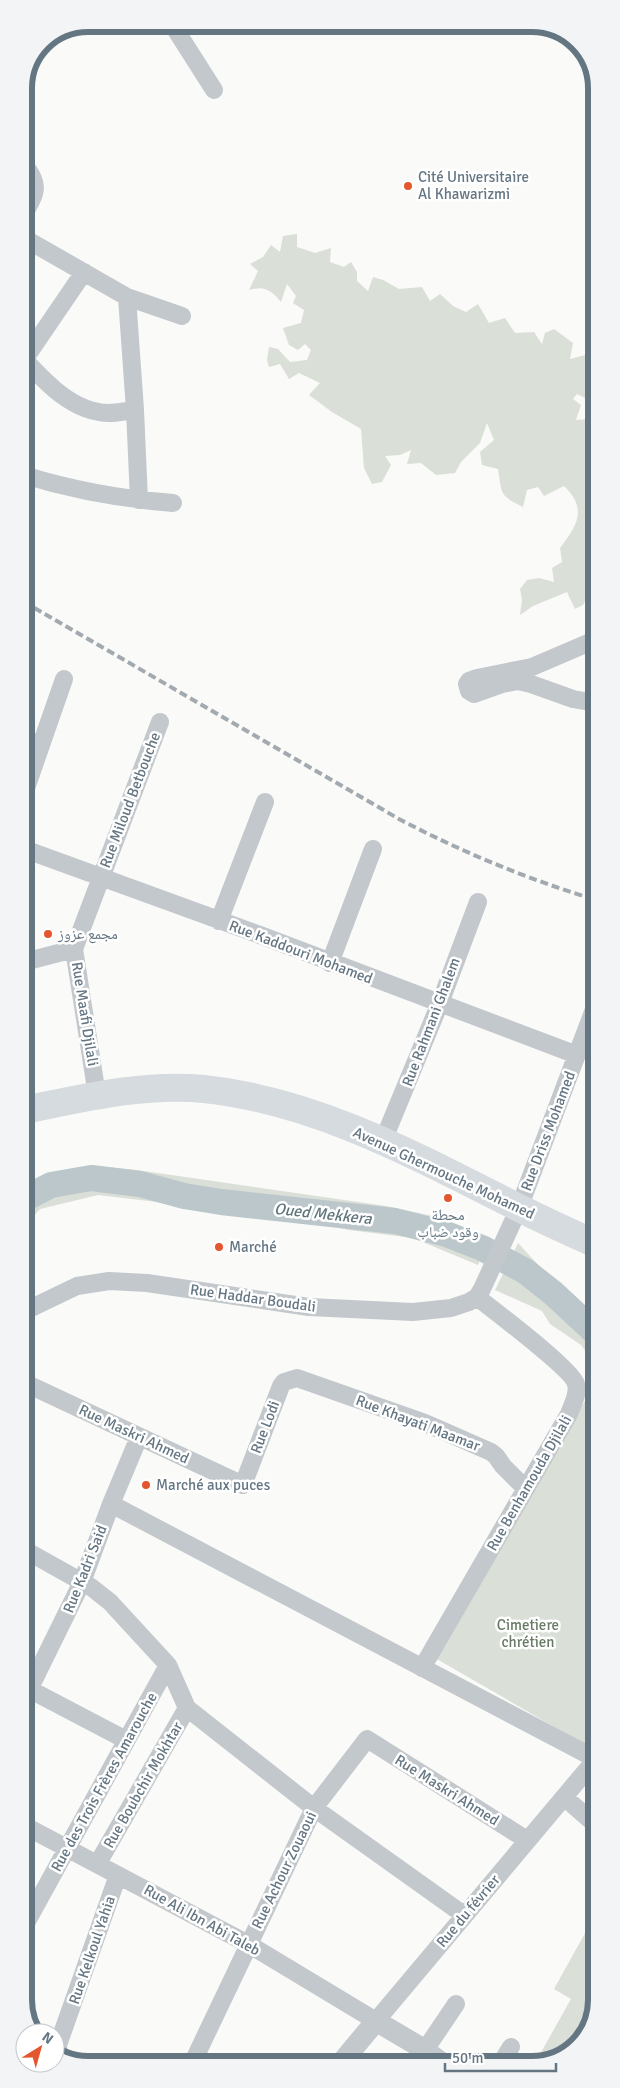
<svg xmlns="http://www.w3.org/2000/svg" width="620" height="2088" font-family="Signika,'Noto Naskh Arabic',sans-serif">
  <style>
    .green { fill: #dadfd7; fill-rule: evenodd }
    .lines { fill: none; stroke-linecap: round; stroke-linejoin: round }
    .river { stroke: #bbc7cb; stroke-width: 26 }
    .minor { stroke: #c3c8cc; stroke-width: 18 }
    .tertiary { stroke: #c3c8cc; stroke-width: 21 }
    .primary { stroke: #d6dbdf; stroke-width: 28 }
    .rail { stroke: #a2aab0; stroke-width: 4; stroke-dasharray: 8 4; stroke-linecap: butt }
    .poi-dot { fill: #e4572e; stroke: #fff; stroke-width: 2 }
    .labels { text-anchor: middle; stroke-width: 5; stroke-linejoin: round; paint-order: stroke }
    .poi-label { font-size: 15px; fill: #657683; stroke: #fff; text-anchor: start }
    .street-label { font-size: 15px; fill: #657683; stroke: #fff }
    .park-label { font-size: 15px; fill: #687a64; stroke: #fff }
    .water-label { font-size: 16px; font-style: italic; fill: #60757c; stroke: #fff }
    .rim { fill: none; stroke: #657683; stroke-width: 6 }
  </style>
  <rect width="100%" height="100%" fill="#fafaf8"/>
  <path class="green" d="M297 234V247L315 253 331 248 330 262 344 267 351 262 357 272V281L368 291 373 277 383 280 399 289 422 287 430 301 440 294 453 306 466 312 478 304 489 323 505 318 515 333 534 332 542 344 545 333 554 329 573 343 570 359 593 353 590 342H595V390L593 386H590L589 400 577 394 573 399 581 405 576 420 588 419 595 434 594 458H595V593L588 595 583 605 575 609 567 592 533 606 520 615 522 600 520 589 527 580 539 578 554 582 552 568 562 562 560 548C577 526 588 509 564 486L544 496 538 487 527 490 523 507C499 495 502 494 498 469L482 465 480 452 494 440 487 423 480 443 461 462 455 473 436 475 421 463 407 464 411 450 400 455 385 456 391 465 382 482 372 484 364 468 361 429 332 412 309 395 320 383 299 373 289 379 280 364 269 367 267 360 269 347 278 349 290 362 307 360 311 350 305 344 298 350 289 345 283 328 301 323 304 310 293 303 296 296 287 284 281 302C272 291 265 285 249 290L258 271 250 264 263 257 271 245 280 252 283 236Z
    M97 1166 137 1170 386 1206 442 1218 488 1238 484 1245 474 1241 483 1254 478 1265 413 1238 349 1230 301 1219 98 1195 40 1209 25 1226 24 1183 31 1179 41 1185V1177L74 1168ZM127 1174 140 1184 170 1183 192 1199H228L253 1195 322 1210H356L412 1220 423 1228 432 1221 470 1239 461 1243 440 1235 435 1225 422 1232 389 1218 361 1212 327 1216 291 1205 250 1199 216 1205 188 1202 170 1187 140 1190 130 1177 110 1187 93 1182 108 1176Z
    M518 1243 566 1295 574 1298 596 1326V1365L581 1345 550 1324 542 1311 495 1290Z
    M596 1382V1751L435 1658Z
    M594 1917 596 1918V2000L580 2042 545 2063H535L571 1999 554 1989Z"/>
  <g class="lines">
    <path class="river" d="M24 1199 51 1185 91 1178 140 1184 184 1196 221 1202 395 1221 446 1234 482 1248 525 1271 553 1293 596 1333"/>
    <path class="minor" d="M172 24 214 90
      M24 164C40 186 37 191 24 214
      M24 238 127 297 182 316
      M127 297 135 410 139 500
      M24 359C46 383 73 412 108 413 117 413 126 411 135 410
      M24 360 84 272
      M24 475C72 490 123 499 173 503
      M595 640 532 667 477 678 469 681 467 684 469 691 474 694 502 684 518 681 531 684 573 699 595 703
      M24 739 41 745
      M24 794 64 679
      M24 849 260 935 577 1055
      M219 921 265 802
      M24 962 74 949
      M330 963 373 849
      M97 1095 74 949 160 722
      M383 1141 440 1003 478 902
      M25 1311 77 1286 109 1281 147 1283 309 1307 413 1312 451 1308 469 1302 477 1297 482 1289 519 1208 596 1004
      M25 1383 243 1485 281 1386 284 1382 297 1378 425 1423 491 1452 496 1456 503 1466 526 1489
      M111 1504 596 1759
      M25 1550 91 1587 110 1602 168 1665 187 1708 314 1808 464 1915
      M422 1668 569 1414C572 1405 579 1394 576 1384 572 1369 493 1310 477 1297
      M25 1687 126 1740
      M25 1698 82 1582 111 1504 139 1437
      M564 1797 596 1825
      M25 1826 248 1944 376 2021 596 1759
      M98 1863 187 1708
      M25 1925 168 1665
      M425 2050 456 2004
      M59 2054 58 2045 118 1875
      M501 2063 511 2047
      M192 2064 314 1808 367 1739 527 1840"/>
    <path class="tertiary" d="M341 2063 376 2021 425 2050 442 2063"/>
    <path class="primary" d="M24 1110C83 1098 144 1083 204 1089 317 1101 418 1157 517 1207 543 1220 569 1232 596 1244"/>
    <path class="rail" d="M24 602 399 819C462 852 527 879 596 900"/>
  </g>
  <g class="poi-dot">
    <circle cx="408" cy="186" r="5"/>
    <circle cx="48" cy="934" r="5"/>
    <circle cx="448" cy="1198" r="5"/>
    <circle cx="219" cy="1247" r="5"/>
    <circle cx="146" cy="1485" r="5"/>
  </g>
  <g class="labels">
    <g class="poi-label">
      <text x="418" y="182">Cité Universitaire<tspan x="418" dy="17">Al Khawarizmi</tspan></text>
      <text x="58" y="939">مجمع عزوز</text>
      <text x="448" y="1220" text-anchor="middle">محطة<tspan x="448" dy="17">وقود ضباب</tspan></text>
      <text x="229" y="1252">Marché</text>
      <text x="156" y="1490">Marché aux puces</text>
    </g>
    <g class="street-label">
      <text transform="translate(130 800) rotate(-69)" y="5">Rue Miloud Betbouche</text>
      <text transform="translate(301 952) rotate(21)" y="5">Rue Kaddouri Mohamed</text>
      <text transform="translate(85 1014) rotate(81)" y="5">Rue Maafi Djilali</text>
      <text transform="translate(431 1022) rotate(-69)" y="5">Rue Rahmani Ghalem</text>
      <text transform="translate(548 1131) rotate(-69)" y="5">Rue Driss Mohamed</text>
      <text transform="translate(444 1173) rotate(25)" y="5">Avenue Ghermouche Mohamed</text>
      <text transform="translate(253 1298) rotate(8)" y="5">Rue Haddar Boudali</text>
      <text transform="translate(418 1423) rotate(21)" y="5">Rue Khayati Maamar</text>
      <text transform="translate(265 1427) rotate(-69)" y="5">Rue Lodi</text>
      <text transform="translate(134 1434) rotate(25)" y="5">Rue Maskri Ahmed</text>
      <text transform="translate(529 1483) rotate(-60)" y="5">Rue Benhamouda Djilali</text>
      <text transform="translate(85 1569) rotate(-68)" y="5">Rue Kadri Said</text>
      <text transform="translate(104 1782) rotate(-61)" y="5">Rue des Trois Frères Amarouche</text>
      <text transform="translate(143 1785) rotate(-60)" y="5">Rue Boubchir Mokhtar</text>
      <text transform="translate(447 1790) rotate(32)" y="5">Rue Maskri Ahmed</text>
      <text transform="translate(284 1870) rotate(-64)" y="5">Rue Achour Zouaoui</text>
      <text transform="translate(468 1911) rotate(-50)" y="5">Rue du février</text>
      <text transform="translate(202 1920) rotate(29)" y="5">Rue Ali Ibn Abi Taleb</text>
      <text transform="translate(92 1950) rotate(-71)" y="5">Rue Kelkoul Yahia</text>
    </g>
    <g class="park-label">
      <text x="528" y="1630">Cimetiere<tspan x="528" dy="17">chrétien</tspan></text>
    </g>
    <g class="water-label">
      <text transform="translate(323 1213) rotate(6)" y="6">Oued Mekkera</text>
    </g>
  </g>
  <path d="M0 0H620V2088H0ZM88 32H532A56 56 0 0 1 588 88V2000A56 56 0 0 1 532 2056H88A56 56 0 0 1 32 2000V88A56 56 0 0 1 88 32Z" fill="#f3f4f5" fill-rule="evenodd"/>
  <path class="rim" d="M88 32H532A56 56 0 0 1 588 88V2000A56 56 0 0 1 532 2056H88A56 56 0 0 1 32 2000V88A56 56 0 0 1 88 32Z"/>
  <g transform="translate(40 2048) rotate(37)"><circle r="24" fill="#ffffff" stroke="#c1c8cd"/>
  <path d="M0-4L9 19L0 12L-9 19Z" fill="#e4572e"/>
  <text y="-8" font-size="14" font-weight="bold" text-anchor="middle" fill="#657683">N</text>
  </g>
  <path d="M445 2063v8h111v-8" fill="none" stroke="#657683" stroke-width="2.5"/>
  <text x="452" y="2063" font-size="15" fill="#657683" stroke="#ffffff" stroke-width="4" paint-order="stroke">50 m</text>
</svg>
